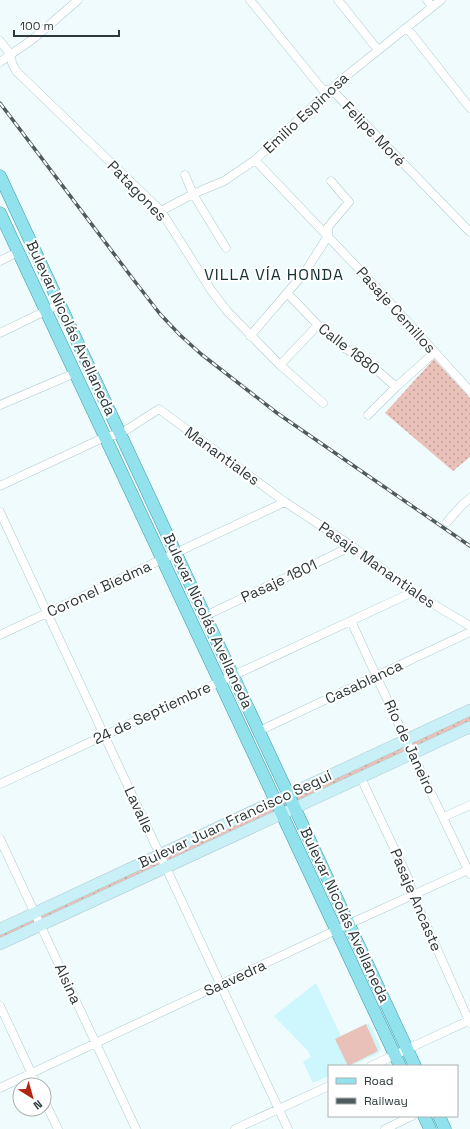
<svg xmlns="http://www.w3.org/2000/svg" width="470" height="1129" font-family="'Space Grotesk',sans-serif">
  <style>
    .built { fill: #cef7fd }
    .grass { fill: url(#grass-dots) }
    .park { fill: #e9c1b9 }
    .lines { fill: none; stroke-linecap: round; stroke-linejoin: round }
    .street-casing { stroke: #adcbd0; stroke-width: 9 }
    .secondary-casing { stroke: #adcbd0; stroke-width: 12 }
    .primary-casing { stroke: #3e9aa6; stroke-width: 13 }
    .street { stroke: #fff; stroke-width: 8 }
    .secondary { stroke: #c8f0f6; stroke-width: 11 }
    .primary { stroke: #91e2ec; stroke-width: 12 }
    .rail-casing { stroke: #4f5b5d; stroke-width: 3.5 }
    .rail { stroke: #fff; stroke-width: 2; stroke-dasharray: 6; stroke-linecap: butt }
    .labels { text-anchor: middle; stroke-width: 4; stroke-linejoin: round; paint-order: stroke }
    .street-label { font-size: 15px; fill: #2c383a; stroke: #fff }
    .neighbourhood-label { font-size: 16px; letter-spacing: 1px; fill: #173135; stroke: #fff }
  </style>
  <defs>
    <pattern id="grass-dots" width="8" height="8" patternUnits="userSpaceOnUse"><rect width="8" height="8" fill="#e9c1b9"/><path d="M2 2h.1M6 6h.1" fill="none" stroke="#bd9e97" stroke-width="1.8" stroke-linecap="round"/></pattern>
  </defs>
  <rect width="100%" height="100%" fill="#effbfd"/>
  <path class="built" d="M316 983 341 1036 369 1023 381 1048 379 1053 350 1066H329V1076L313 1083 303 1062 311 1057 308 1051 274 1016Z"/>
  <path class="grass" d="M434 359 470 398V457L453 471 385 413Z
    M470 710V727L0 944V929Z"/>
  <path class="park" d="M366 1024 378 1051 348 1066 335 1039Z"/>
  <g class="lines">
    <defs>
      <path id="street" d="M250 0 323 90H330L335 93 470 232
        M338 0 378 50
        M427 0 432 7
        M407 28 470 108
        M0 41 11 55 12 63 16 71 161 211 211 290 227 311 280 365 323 403
        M0 62 33 39 78 0
        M255 160 375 286 470 391
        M185 175 193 194 226 248
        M161 211 193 194 224 181 255 160 340 81 441 0
        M0 261 18 252
        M287 293 318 325 346 349 371 365 396 387
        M0 333 60 304
        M250 336 305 272 328 236V227L349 202 331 181
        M280 365 318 325
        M0 405 75 373
        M368 415 396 387 435 352
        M0 486 105 437 120 434 159 409 285 502 352 546 413 592 470 626
        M0 512 288 1129
        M447 522 461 506 470 498
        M205 616 352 546
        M351 621 410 749 470 874
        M0 635 285 502
        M259 731 470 632
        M361 778 409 880 413 895 470 1023
        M0 784 413 592
        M444 817 470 805
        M0 839 136 1129
        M0 1006 37 1085
        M371 1066 470 1020
        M0 1088 349 924 470 869
        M44 1100 58 1129
        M235 1129 329 1086
        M385 1129 412 1116"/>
      <path id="secondary" d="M0 929 470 710
        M0 944 470 727"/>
      <path id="primary" d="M0 176 415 1066
        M0 213 400 1066
        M424 1116 430 1129
        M439 1116 445 1129"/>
    </defs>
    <use href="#street" class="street-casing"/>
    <use href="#secondary" class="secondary-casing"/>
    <use href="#primary" class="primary-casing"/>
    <use href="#street" class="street"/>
    <use href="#secondary" class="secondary"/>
    <use href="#primary" class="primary"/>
    <defs>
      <path id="rail" d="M0 103 133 279 160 314 180 335 201 354 277 413 470 546"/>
    </defs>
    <use href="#rail" class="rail-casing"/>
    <use href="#rail" class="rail"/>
  </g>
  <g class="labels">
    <g class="street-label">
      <text transform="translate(306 113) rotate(-43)" y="5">Emilio Espinosa</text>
      <text transform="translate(374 134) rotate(46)" y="5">Felipe Moré</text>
      <text transform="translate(137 191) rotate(46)" y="5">Patagones</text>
      <text transform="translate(396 310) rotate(48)" y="5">Pasaje Cemillos</text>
      <text transform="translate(71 328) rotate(65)" y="5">Bulevar Nicolás Avellaneda</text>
      <text transform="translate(349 349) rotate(38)" y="5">Calle 1880</text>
      <text transform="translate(222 456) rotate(36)" y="5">Manantiales</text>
      <text transform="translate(377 565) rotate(35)" y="5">Pasaje Manantiales</text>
      <text transform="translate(279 581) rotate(-25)" y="5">Pasaje 1801</text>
      <text transform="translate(99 589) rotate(-25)" y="5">Coronel Biedma</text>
      <text transform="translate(208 621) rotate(65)" y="5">Bulevar Nicolás Avellaneda</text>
      <text transform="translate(364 682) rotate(-25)" y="5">Casablanca</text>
      <text transform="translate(152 713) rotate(-25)" y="5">24 de Septiembre</text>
      <text transform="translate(410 747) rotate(65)" y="5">Río de Janeiro</text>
      <text transform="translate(139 810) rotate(65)" y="5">Lavalle</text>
      <text transform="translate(235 819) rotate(-25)" y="5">Bulevar Juan Francisco Seguí</text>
      <text transform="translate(416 900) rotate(67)" y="5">Pasaje Ancaste</text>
      <text transform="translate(345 915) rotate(65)" y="5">Bulevar Nicolás Avellaneda</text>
      <text transform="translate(235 978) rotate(-25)" y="5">Saavedra</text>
      <text transform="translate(68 984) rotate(65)" y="5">Alsina</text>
    </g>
    <g class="neighbourhood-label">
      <text x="274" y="280">VILLA VÍA HONDA</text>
    </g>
  </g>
  <rect x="328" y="1065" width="130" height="52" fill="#ffffff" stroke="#abafb0"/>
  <rect x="336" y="1078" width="20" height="6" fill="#91e2ec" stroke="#abafb0"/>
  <text x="364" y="1085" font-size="12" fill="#2c383a">Road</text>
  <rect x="336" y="1098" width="20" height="6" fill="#4f5b5d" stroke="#abafb0"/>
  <text x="364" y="1105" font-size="12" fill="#2c383a">Railway</text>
  <g transform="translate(32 1097) rotate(143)"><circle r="19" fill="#ffffff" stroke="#abafb0"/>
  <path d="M0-3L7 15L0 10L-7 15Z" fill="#b22510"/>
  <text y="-6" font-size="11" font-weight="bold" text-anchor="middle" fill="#2c383a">N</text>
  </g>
  <path d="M14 30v6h105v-6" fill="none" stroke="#2c383a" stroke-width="2"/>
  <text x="20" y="30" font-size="12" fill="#2c383a" stroke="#ffffff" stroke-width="3" paint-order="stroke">100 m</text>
</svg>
